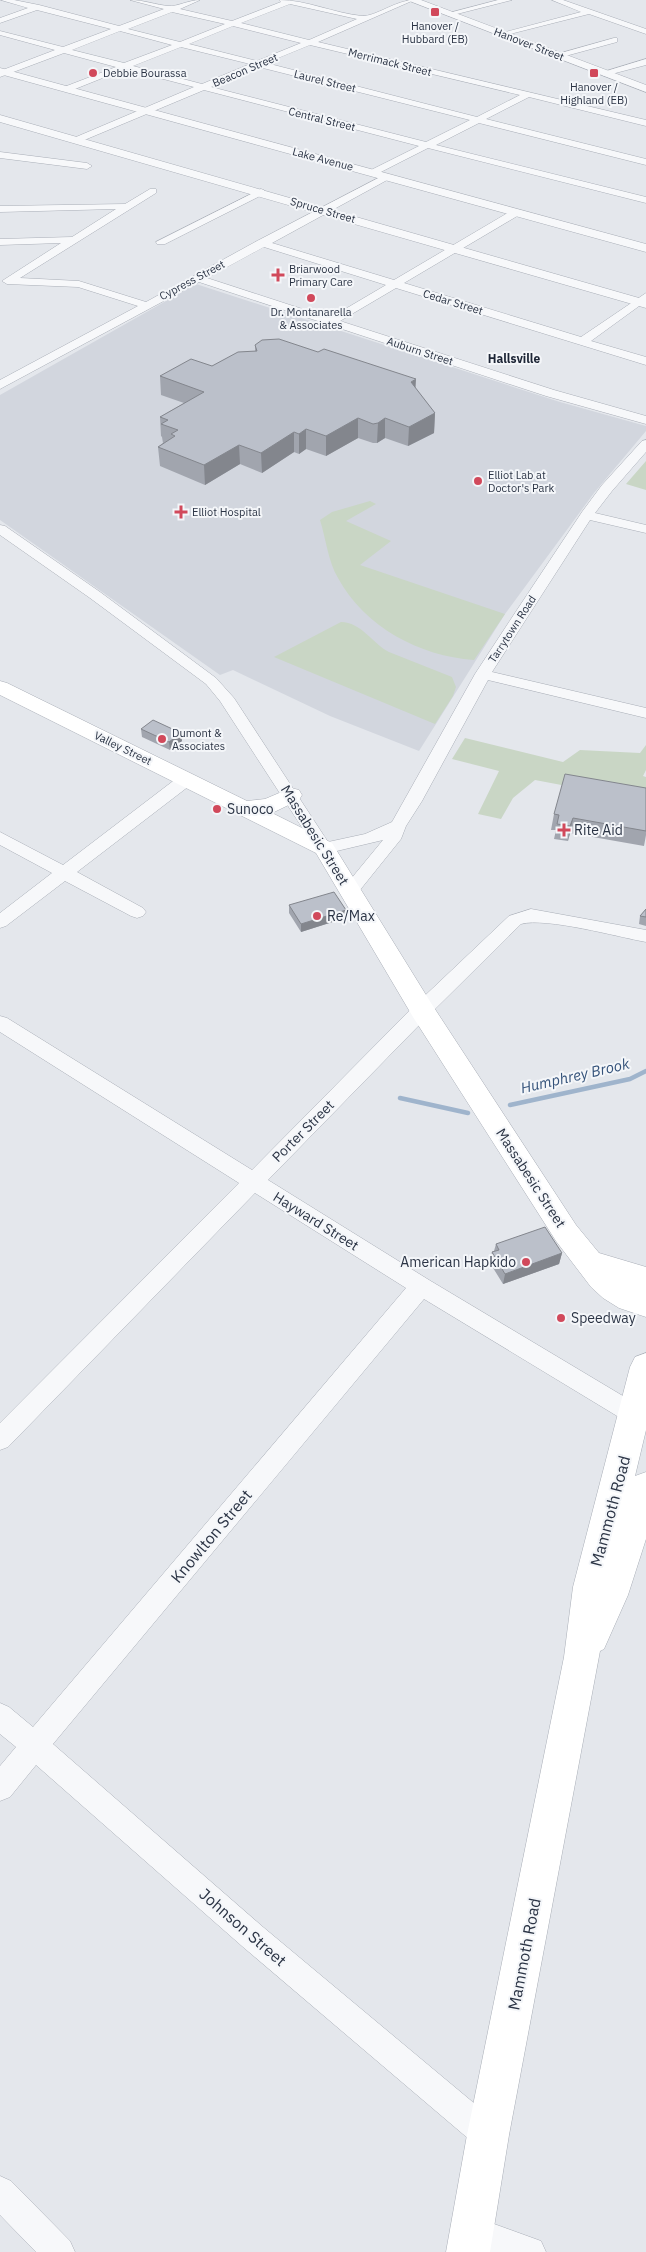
<svg xmlns="http://www.w3.org/2000/svg" width="646" height="2252" font-family="'IBM Plex Sans',sans-serif">
  <style>
    .built { fill: #d2d6de }
    .green { fill: #c9d6c5 }
    .lines { fill: none; stroke-linecap: round; stroke-linejoin: round }
    .stream { stroke: #9fb4cc; stroke-width: 4.5 }
    .minor-casing { stroke: #a9aeb7; stroke-width: 1 }
    .tertiary-casing { stroke: #a9aeb7; stroke-width: 1 }
    .secondary-casing { stroke: #a9aeb7; stroke-width: 1 }
    .minor { fill: #f7f8fa; fill-rule: evenodd }
    .tertiary { fill: #f7f8fa; fill-rule: evenodd }
    .secondary { fill: #fff; fill-rule: evenodd }
    .wall { fill: #a1a5ae }
    .shaded-wall { fill: #83868d }
    .building { fill: #bbc0ca; stroke: #83868d }
    .poi-dot { fill: #d1495b; stroke: #f4f6f9; stroke-width: 2 }
    .labels { text-anchor: middle; stroke-width: 4; stroke-linejoin: round; paint-order: stroke }
    .far-poi-label { font-size: 11px; fill: #2b3445; stroke: #f4f6f9; text-anchor: start }
    .far-street-label { font-size: 11px; fill: #2b3445; stroke: #f4f6f9 }
    .far-neighbourhood-label { font-size: 12px; font-weight: bold; fill: #1d2536; stroke: #f4f6f9 }
    .poi-label { font-size: 14px; fill: #2b3445; stroke: #f4f6f9; text-anchor: start }
    .street-label { font-size: 14px; fill: #2b3445; stroke: #f4f6f9 }
    .water-label { font-size: 15px; font-style: italic; fill: #34527a; stroke: #f4f6f9 }
    .near-street-label { font-size: 16px; fill: #2b3445; stroke: #f4f6f9 }
  </style>
  <rect width="100%" height="100%" fill="#e4e7ec"/>
  <path class="built" d="M196 284 560 402 646 426V431L594 493 505 614 419 751 330 716 233 670 220 675 0 520V395Z"/>
  <path class="green" d="M646 461V490L626 484Z
    M370 501 376 504 346 521 391 541 360 565 505 614 474 660C419 656 365 627 338 578 328 561 326 539 320 520L332 512Z
    M341 622C361 622 372 643 389 652L452 677 456 687 453 696 435 724 274 657Z
    M465 738 563 762 580 750 640 753 646 745V770L643 776 646 777V801L535 780 513 798 501 819 478 814 499 771 452 759Z"/>
  <g class="lines">
    <path class="stream" d="M400 1098 468 1113
      M510 1105 630 1079 646 1071"/>
    <defs>
      <path id="minor" d="M1 0H14L39 5 119 26 164 9 130 0C144 0 156 5 169 6 176 7 189 0 200 0L180 9 232 21 281 2 279 0C307 0 333 13 362 16 375 17 396 0 414 0L318 42 646 120V126L529 97 486 119 646 159V165L479 123 436 145 646 197V203L428 148 375 175H369V171L419 146 204 90 82 141H76V137L194 87 125 69 70 91H64V87L116 67 64 53 0 77V71L55 50 0 35V31L63 47 111 29 37 10 0 23V18L28 8ZM290 4 357 19 309 40 241 23ZM172 12 225 24 180 42 128 29ZM233 26 301 43 257 61 189 44ZM120 31 172 45 124 63 72 50ZM310 45 520 95 477 117 266 63ZM181 47 250 64 202 84 133 66ZM259 67 470 120 426 142 211 87Z
        M498 0H512L449 16 445 14Z
        M552 0H563L646 29V34L589 14 502 36 498 34 581 12Z
        M614 38H617V42L558 58 554 55Z
        M646 59V65L604 76 600 73Z
        M0 152 87 163 92 166 87 169 0 158Z
        M386 174 391 177 389 179 272 243 394 280 511 211H519V215L404 283 581 337 646 293V301L591 341 646 357V365L396 288 340 321 554 390 646 416V424L546 396 199 282 0 389V380L138 306 78 287 7 284 2 281 61 243 0 245V239L72 237 116 209 0 212V206L125 204 150 189H156V193L20 278 79 281 146 302 257 241ZM264 247 386 285 330 318 207 278Z
        M261 189 264 190V194L165 244H157L156 242Z
        M646 440V452L612 491 595 513 646 525V533L590 520 492 672 646 708V718L488 680 422 801 406 826 401 839 356 895 350 897 344 895 341 891 383 840 324 854 318 852 220 701 206 684 90 598 0 535V525L5 526 100 592 216 678 234 698 328 842 365 834 392 822 475 674 511 619 582 512 602 485 642 441Z
        M187 774 193 775 195 779 193 783 77 872 143 908 146 912 143 916 137 918 131 916 65 881 6 926 0 928V913L52 873 0 845V832L63 865 181 775Z
        M531 909 646 930V942C618 937 546 917 521 924L429 1015 268 1180 429 1280 643 1408 646 1414 643 1422 635 1425 627 1422 424 1299 53 1744 263 1927 499 2124 503 2135 499 2146 488 2150 477 2146 243 1947 36 1765 10 1797 0 1801V1766L16 1747 0 1734V1703L9 1707 33 1727 406 1288 255 1193 8 1447 0 1450V1423L239 1183 0 1032V1016L7 1018 252 1170 415 1005 509 916Z
        M0 2176 11 2181 70 2241 75 2252H36L0 2215Z
        M472 2216 541 2241 546 2252H484L461 2243 456 2232 461 2221Z"/>
      <path id="tertiary" d="M407 0H421L646 85V92Z
        M0 68 646 244V252L0 74Z
        M0 115 646 300V308L0 122Z"/>
      <path id="secondary" d="M0 681 7 683 247 801 265 799 291 788 299 790 302 795 299 800 272 813 332 843 431 1003 576 1225 599 1253 646 1267V1317L619 1308 603 1298 591 1287 556 1241 413 1017 316 853 0 695Z
        M646 1353V1430L635 1476 646 1472V1539L628 1595 604 1649 600 1651 509 2135 490 2252H446L467 2135 564 1657 573 1587 630 1367 635 1357Z"/>
    </defs>
    <use href="#minor" class="minor-casing"/>
    <use href="#tertiary" class="tertiary-casing"/>
    <use href="#secondary" class="secondary-casing"/>
    <use href="#minor" class="minor"/>
    <use href="#tertiary" class="tertiary"/>
    <use href="#secondary" class="secondary"/>
  </g>
  <path class="wall" d="M255 345 415 388 435 413 434 433 408 446 385 438 377 443H373L358 438 326 456 306 449 299 454 294 452 262 473 240 464 205 485 160 466 158 447 163 443 162 437 161 436 160 417 184 403 161 395 160 376 212 366 255 351Z
    M141 729 182 741 170 750 142 737Z
    M646 788V835L644 846 570 833 568 841 554 839 556 830H551L554 814Z
    M289 905 345 918 301 932 289 913Z
    M646 909V926L639 924 640 916Z
    M496 1244 562 1253 559 1264 503 1284 490 1263 492 1252 494 1251Z"/>
  <path class="shaded-wall" d="M416 379 415 398 411 382Z
    M435 413 434 433 408 446 409 427Z
    M358 418V438L326 456V436Z
    M385 418V438L377 443 378 423Z
    M306 429V449L299 454V434Z
    M294 432V452L262 473 261 453Z
    M239 445 240 464 205 485 204 465Z
    M181 733 182 741 170 750 169 742Z
    M573 818 570 833 568 841 570 826Z
    M346 910 345 918 301 932V924Z
    M562 1253 559 1264 503 1284 505 1274Z"/>
  <path class="building" d="M279 339 318 352 324 349 416 379 411 382 435 413 409 427 385 418 378 423 373 424 358 418 326 436 306 429 299 434 294 432 261 453 239 445 204 465 158 447 175 436 171 434 178 430 161 424 168 420 160 417 204 392 160 376 191 359 212 366 238 352 257 351 255 345 262 340Z
    M153 720 181 733 169 742 141 729Z
    M565 774 646 788V831L573 818 570 826 557 824 559 815 554 814Z
    M334 892 346 910 301 924 289 905Z
    M646 909V917L640 916Z
    M545 1227 562 1253 505 1274 492 1252 499 1250 496 1244Z"/>
  <g class="poi-dot">
    <rect x="430" y="7" width="10" height="10" rx="2.5"/>
    <circle cx="93" cy="73" r="5"/>
    <rect x="589" y="68" width="10" height="10" rx="2.5"/>
    <path d="M275.5 267.5h5v5h5v5h-5v5h-5v-5h-5v-5h5z"/>
    <circle cx="311" cy="298" r="5"/>
    <circle cx="478" cy="481" r="5"/>
    <path d="M178.5 504.5h5v5h5v5h-5v5h-5v-5h-5v-5h5z"/>
    <circle cx="162" cy="739" r="5"/>
    <circle cx="217" cy="809" r="5"/>
    <path d="M561.5 822.5h5v5h5v5h-5v5h-5v-5h-5v-5h5z"/>
    <circle cx="317" cy="916" r="5"/>
    <circle cx="526" cy="1262" r="5"/>
    <circle cx="561" cy="1318" r="5"/>
  </g>
  <g class="labels">
    <g class="far-poi-label">
      <text x="435" y="30" text-anchor="middle">Hanover /<tspan x="435" dy="13">Hubbard (EB)</tspan></text>
      <text x="103" y="77">Debbie Bourassa</text>
      <text x="594" y="91" text-anchor="middle">Hanover /<tspan x="594" dy="13">Highland (EB)</tspan></text>
      <text x="289" y="273">Briarwood<tspan x="289" dy="13">Primary Care</tspan></text>
      <text x="311" y="316" text-anchor="middle">Dr. Montanarella<tspan x="311" dy="13">&amp; Associates</tspan></text>
      <text x="488" y="479">Elliot Lab at<tspan x="488" dy="13">Doctor's Park</tspan></text>
      <text x="192" y="516">Elliot Hospital</text>
      <text x="172" y="737">Dumont &amp;<tspan x="172" dy="13">Associates</tspan></text>
    </g>
    <g class="far-street-label">
      <text transform="translate(529 44) rotate(21)" y="4">Hanover Street</text>
      <text transform="translate(390 62) rotate(14)" y="4">Merrimack Street</text>
      <text transform="translate(245 70) rotate(-23)" y="4">Beacon Street</text>
      <text transform="translate(325 81) rotate(14)" y="4">Laurel Street</text>
      <text transform="translate(322 119) rotate(14)" y="4">Central Street</text>
      <text transform="translate(323 159) rotate(15)" y="4">Lake Avenue</text>
      <text transform="translate(323 210) rotate(16)" y="4">Spruce Street</text>
      <text transform="translate(192 280) rotate(-28)" y="4">Cypress Street</text>
      <text transform="translate(453 302) rotate(17)" y="4">Cedar Street</text>
      <text transform="translate(420 351) rotate(18)" y="4">Auburn Street</text>
      <text transform="translate(512 629) rotate(-57)" y="4">Tarrytown Road</text>
      <text transform="translate(123 748) rotate(26)" y="4">Valley Street</text>
    </g>
    <g class="far-neighbourhood-label">
      <text x="514" y="363">Hallsville</text>
    </g>
    <g class="poi-label">
      <text x="227" y="814">Sunoco</text>
      <text x="574" y="835">Rite Aid</text>
      <text x="327" y="921">Re/Max</text>
      <text x="516" y="1267" text-anchor="end">American Hapkido</text>
      <text x="571" y="1323">Speedway</text>
    </g>
    <g class="street-label">
      <text transform="translate(315 835) rotate(58)" y="5">Massabesic Street</text>
      <text transform="translate(303 1131) rotate(-45)" y="5">Porter Street</text>
      <text transform="translate(531 1178) rotate(57)" y="5">Massabesic Street</text>
      <text transform="translate(316 1221) rotate(32)" y="5">Hayward Street</text>
    </g>
    <g class="water-label">
      <text transform="translate(575 1076) rotate(-13)" y="5">Humphrey Brook</text>
    </g>
    <g class="near-street-label">
      <text transform="translate(610 1511) rotate(-75)" y="6">Mammoth Road</text>
      <text transform="translate(211 1536) rotate(-50)" y="6">Knowlton Street</text>
      <text transform="translate(243 1927) rotate(41)" y="6">Johnson Street</text>
      <text transform="translate(524 1954) rotate(-79)" y="6">Mammoth Road</text>
    </g>
  </g>
</svg>
